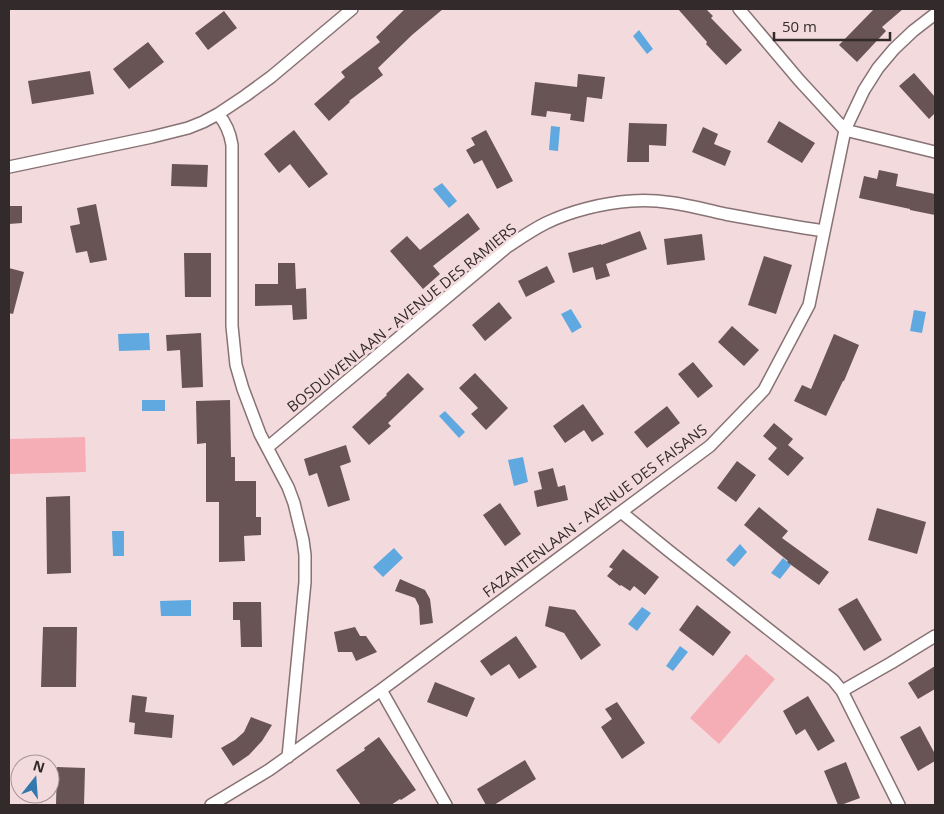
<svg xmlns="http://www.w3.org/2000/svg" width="944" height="814" font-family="'Open Sans',sans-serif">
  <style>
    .green { fill: #f5aeb5 }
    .water { fill: #60a8e0 }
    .building { fill: #685355 }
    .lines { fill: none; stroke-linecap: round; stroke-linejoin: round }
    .minor-casing { stroke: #887274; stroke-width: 14 }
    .minor { stroke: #fff; stroke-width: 11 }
    .labels { text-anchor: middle; stroke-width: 5; stroke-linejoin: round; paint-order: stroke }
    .street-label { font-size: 15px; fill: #332a2b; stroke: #f3dbdd }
  </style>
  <rect width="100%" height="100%" fill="#f3dbdd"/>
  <path class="green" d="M85 437 86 472 9 474V439Z
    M746 654 775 679 719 744 690 718Z"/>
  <path class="water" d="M639 30 653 49 647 54 633 36Z
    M551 126 560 127 558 151 549 150Z
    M442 183 457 201 449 208 433 189Z
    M571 309 582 327 572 333 561 314Z
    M914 310 926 312 922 333 910 331Z
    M149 333 150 350 119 351 118 334Z
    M142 400H165V411H142Z
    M445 411 465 432 459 438 439 416Z
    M523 457 528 482 514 486 508 460Z
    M112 531H124V556H113Z
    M740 544 747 552 734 567 726 560Z
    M394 548 403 558 383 577 373 567Z
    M783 558 791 565 780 579 771 573Z
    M191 600V616H161L160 601Z
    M642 607 651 613 637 631 628 624Z
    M680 646 688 652 673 671 666 666Z"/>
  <path class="building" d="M405 9H443L412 35 378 68 383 75 349 101 350 102 329 121 314 104 345 77 341 72 380 42 376 37Z
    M678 9H706L713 16 711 18 742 50 726 65 706 44 707 42Z
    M874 9H903L882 27 886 31 857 62 839 45Z
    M224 11 237 28 208 50 195 33Z
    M148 42 164 62 129 89 113 69Z
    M90 71 94 94 32 104 28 81Z
    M914 73 935 97V113L929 119 899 86Z
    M578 74 605 77 602 99 587 97 584 122 570 120 571 114 547 111 546 117 531 115 535 82 577 87Z
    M779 121 815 143 802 163 767 142Z
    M629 123 667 124 666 146 649 145V162H627Z
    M703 127 718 134 714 144 731 151 725 166 692 152Z
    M294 130 328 174 309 188 290 164 279 173 264 154Z
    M486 130 513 181 497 189 482 160 474 164 466 150 475 145 471 138Z
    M172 164 208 165 207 187 171 186Z
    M879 170 898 174 896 186 935 194V215L910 210V209L859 198 864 176 877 179Z
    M96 204 107 260 90 263 87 251 76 253 70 226 80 224 77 208Z
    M9 206H22V223L9 224Z
    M468 213 480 229 433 266 440 274 423 289 390 251 407 236 420 250Z
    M640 231 647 249 606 264 610 276 596 280 593 267 573 273 568 253 601 244V245Z
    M702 234 705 260 667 265 664 239Z
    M184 253H211V297H185Z
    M764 256 792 265 776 314 748 305Z
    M278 263H295L296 289 306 288 307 319 293 320 292 305 255 306V284H278Z
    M547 266 555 282 526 297 518 281Z
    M9 268 24 272 13 314 9 313Z
    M499 302 512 318 485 341 472 325Z
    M732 326 759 350 744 366 718 342Z
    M201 333 203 387 182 388 180 350 167 351 166 335Z
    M834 334 859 345 844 381H843L826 416 794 401 802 385 811 389Z
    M693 362 713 386 698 398 678 374Z
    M408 373 424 389 388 423 391 426 369 445 352 427 387 395 386 394Z
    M475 373 508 408 486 430 471 414 478 408 459 388Z
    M230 400 231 457H235V481H256V517H261V535L244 536 245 561 219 562V502H206V443L197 444 196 401Z
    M583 404 604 434 592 442 584 430 565 443 553 426Z
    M667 406 680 423 647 448 634 432Z
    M774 423 793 439 788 445 804 458 788 476 768 459 777 448 763 436Z
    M346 445 351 462 340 466 350 500 328 507 317 473 309 476 304 459Z
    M737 461 756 475 736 502 717 488Z
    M553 468 558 487 565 485 568 500 537 507 534 491 542 489 538 472Z
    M70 496 71 573 47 574 46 497Z
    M500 503 521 534 505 546 483 515Z
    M759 507 788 531 782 538 829 572 819 585 787 562 788 561 744 525Z
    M877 508 926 522 917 554 868 540Z
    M623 549 659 577 645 595 634 586 630 591 621 585 620 586 607 576 613 569 609 567Z
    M400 579 425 590 430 599 433 623 420 625 419 606 415 598 395 591Z
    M857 598 882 640 864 651 838 609Z
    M233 602H261L262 647H241L240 620H233Z
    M697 605 731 632 713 656 679 630Z
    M549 606 575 610 601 645 581 660 564 633 545 626Z
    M43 627H77L76 687H41Z
    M355 627 360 636H366L377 652 356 661 352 652H338L334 632Z
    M516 636 537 667 519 679 509 664 491 676 480 661Z
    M935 666V689L918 699 908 683Z
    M435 682 475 698 467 717 427 702Z
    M132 695 147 697 145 712 174 715 172 738 134 734 135 723 129 722Z
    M808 696 835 741 818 751 805 729 796 735 783 711Z
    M617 702 645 743 622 759 601 727 612 719 605 709Z
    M251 717 272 725 262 741 249 755 233 766 221 748 235 740 244 732Z
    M920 726 935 754V761L918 771 900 737Z
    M379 737 416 790 401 800 400 799 391 805H361L336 770 365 750 364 748Z
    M525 760 536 779 494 805H486L477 789Z
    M846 762 860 798 841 805H838L824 771Z
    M57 767 85 768 84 805 56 804Z"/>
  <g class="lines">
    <defs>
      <path id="minor" d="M739 9 799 80 845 130
        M218 114C226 123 230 132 232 145V326L236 365 243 389 260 434 288 487 294 503 303 540 305 555V582L288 757
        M845 130 935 152
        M9 167 152 137 188 128 203 122 218 114 245 96 271 77 352 9
        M268 447 507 247C519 239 532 230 546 223 571 211 603 203 631 201 662 198 694 207 725 214 758 220 791 226 824 231
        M621 512 669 551 833 680 842 691 899 805
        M381 690 446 805
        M842 691 891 663 935 636
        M211 805 269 770 381 690 710 446 764 390 809 305 845 130 864 90 878 68 894 49 913 31 935 14"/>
    </defs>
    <use href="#minor" class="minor-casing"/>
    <use href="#minor" class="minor"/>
  </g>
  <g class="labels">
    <g class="street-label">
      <text transform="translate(402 318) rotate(-39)" y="5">BOSDUIVENLAAN - AVENUE DES RAMIERS</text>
      <text transform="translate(595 511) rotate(-37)" y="5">FAZANTENLAAN - AVENUE DES FAISANS</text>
    </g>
  </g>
  <rect width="944" height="814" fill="none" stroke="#332a2b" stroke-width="20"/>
  <g transform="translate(35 779) rotate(17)"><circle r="24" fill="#f3dbdd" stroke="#a69496"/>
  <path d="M0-4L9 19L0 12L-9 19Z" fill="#3278ad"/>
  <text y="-8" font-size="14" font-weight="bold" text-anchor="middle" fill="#332a2b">N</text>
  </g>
  <path d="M774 32v8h116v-8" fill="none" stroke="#332a2b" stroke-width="2.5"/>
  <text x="782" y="32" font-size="15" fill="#332a2b" stroke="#f3dbdd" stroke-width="4" paint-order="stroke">50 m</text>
</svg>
